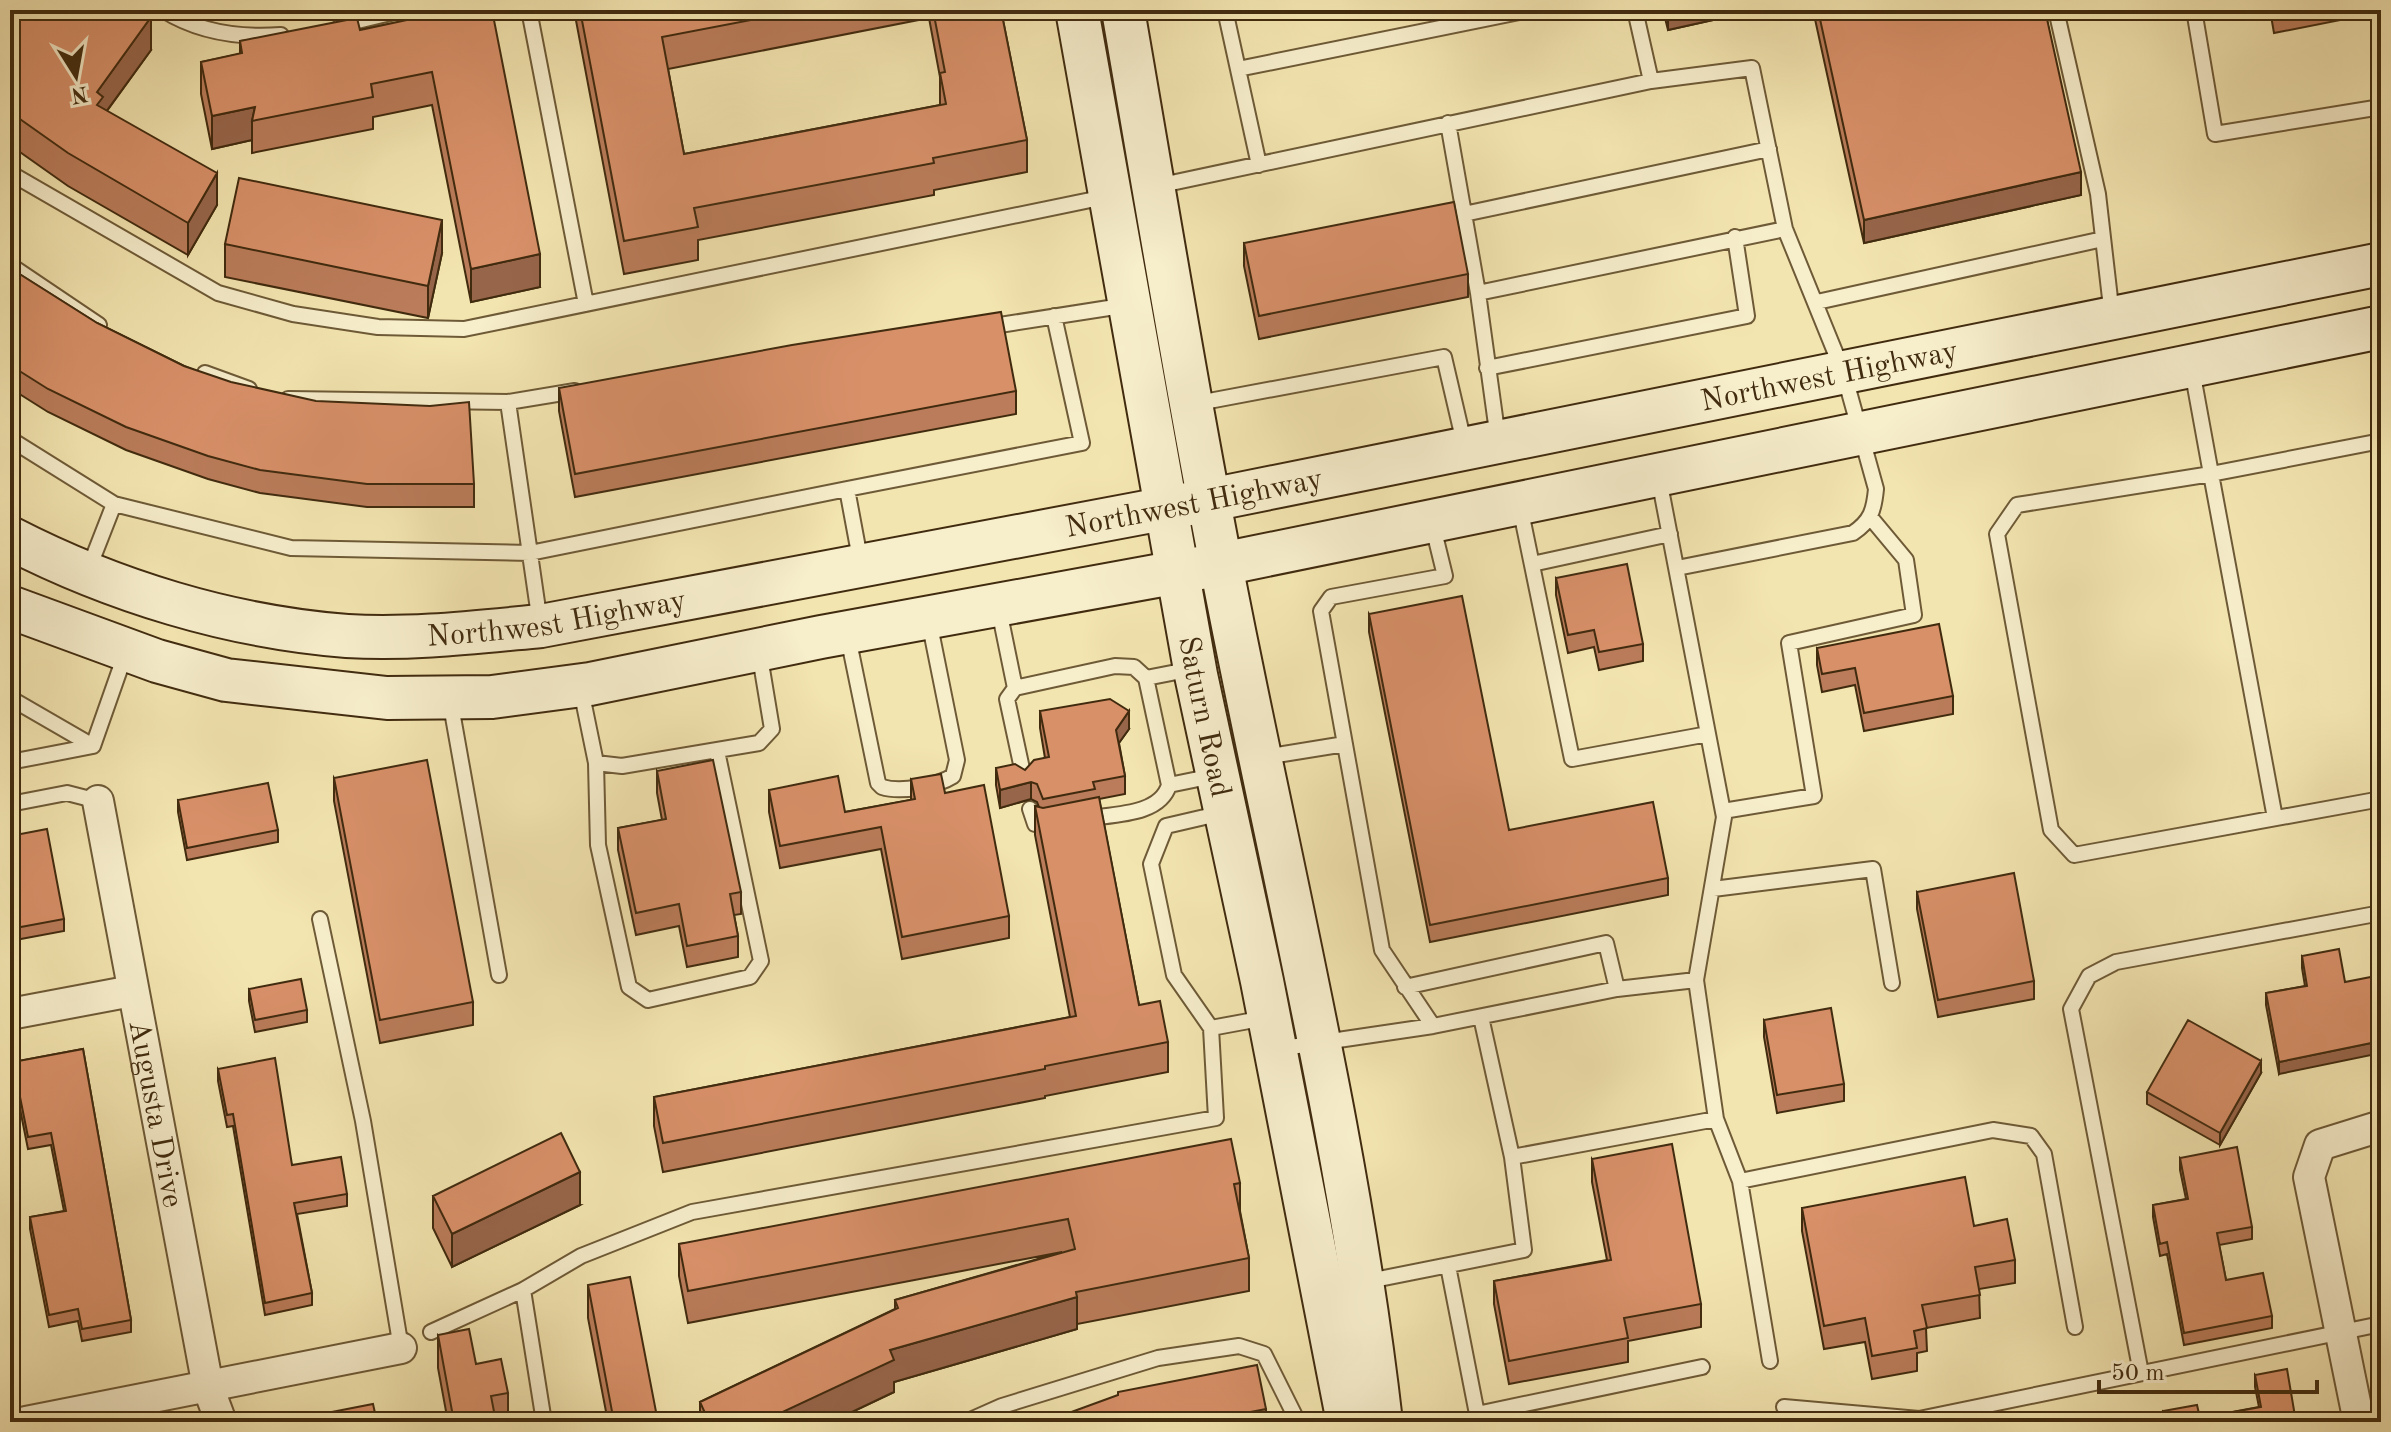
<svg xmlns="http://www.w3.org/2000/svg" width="2391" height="1432" font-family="'Old Standard TT',serif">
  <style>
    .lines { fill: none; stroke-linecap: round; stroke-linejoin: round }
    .lane-casing { stroke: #6e5a37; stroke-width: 18 }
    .street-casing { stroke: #6e5a37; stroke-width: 34 }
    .secondary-casing { stroke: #412b0f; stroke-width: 46 }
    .lane { stroke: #f7eecc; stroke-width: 14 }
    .street { stroke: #f7eecc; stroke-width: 30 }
    .secondary { stroke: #f7eecc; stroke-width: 42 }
    .wall { fill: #ba7c5a; stroke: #412b0f; stroke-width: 2; fill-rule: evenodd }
    .shaded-wall { fill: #97654a; stroke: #412b0f; stroke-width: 2 }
    .building { fill: #d89069; stroke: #412b0f; stroke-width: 2 }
    .labels { text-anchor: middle; stroke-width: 6; stroke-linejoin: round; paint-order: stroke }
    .street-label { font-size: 30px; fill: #412b0f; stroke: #f7eecc }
  </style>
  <rect width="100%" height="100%" fill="#f3e5b0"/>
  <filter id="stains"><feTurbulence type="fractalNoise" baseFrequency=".0025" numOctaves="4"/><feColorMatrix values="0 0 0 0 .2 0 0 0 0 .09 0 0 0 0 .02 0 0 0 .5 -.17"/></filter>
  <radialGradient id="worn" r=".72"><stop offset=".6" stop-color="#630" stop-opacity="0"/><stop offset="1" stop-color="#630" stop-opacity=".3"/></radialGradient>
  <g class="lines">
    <defs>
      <path id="lane" d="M163 10C198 32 241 38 281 35
        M529 10 586 304
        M1225 10 1259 165
        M1635 10 1651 81
        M2056 10 2098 194 2112 316
        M2194 10 2215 134 2381 107
        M341 25 403 10
        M1238 69 1529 10
        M1448 123 1478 293 1498 439
        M10 173 218 293 293 314 378 327 464 329 1105 197
        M1157 186 1651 81 1752 68 1785 229 1844 374 1876 489C1874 510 1871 521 1853 533L1677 568
        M1464 214 1769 149
        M10 265 99 325
        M1478 293 1785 229
        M1817 302 2103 239
        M987 327 1128 305
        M1487 368 1747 316 1735 237
        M2192 370 2211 474 2381 441
        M205 373 249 389
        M288 399 508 402 540 623
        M508 402 575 391
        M1193 404 1444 357 1465 447
        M10 439 114 504 291 548 530 553 847 489
        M1520 507 1572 759 1708 734
        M1432 523 1445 576 1331 597 1321 611 1382 950 1433 1026
        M861 564 847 489 1082 443 1054 316
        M1532 564 1670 534
        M89 568 114 504
        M999 610 1015 688
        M848 637 878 783 882 787C901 793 937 786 953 776L957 760 929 621
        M1146 678 1192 669
        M581 690 596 763 622 766 759 743 772 729 759 651
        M10 698 93 746 10 762
        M450 700 499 975
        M93 746 126 652
        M1265 757 1345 744
        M596 763 598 845 629 987 648 1000 750 977 761 961 717 751
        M1024 778 1007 699 1015 688 1115 666 1134 667 1146 678 1169 785C1160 816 1112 814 1084 819
        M1169 785 1213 776
        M10 804 67 793 98 801
        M1030 809 1035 824 1051 825
        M1723 811 1814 796 1789 643 1914 615 1906 560 1871 518
        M2275 818 2211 474 2017 505 1997 534 2051 830 2074 855 2381 799
        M1713 889 1873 869 1892 983
        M320 919 363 1121 401 1348
        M1405 987 1606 943 1617 989
        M1211 1028 1174 975 1151 864 1166 826 1222 813
        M1277 1049 1433 1026 1617 989 1696 980 1724 817 1659 479
        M1716 1119 1740 1181
        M1512 1157 1716 1119 1696 980
        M1448 1266 1477 1414 1702 1367
        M1364 1282 1524 1250 1512 1157 1481 1017
        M523 1290 544 1422
        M431 1332 523 1290 581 1256 692 1212 1216 1118 1211 1028 1265 1018
        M1770 1361 1740 1181 1993 1130 2031 1136 2044 1154 2075 1327
        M2141 1373 2071 1009 2089 976 2116 962 2381 913
        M1784 1407 1919 1419 2381 1324
        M10 1414 11 1422
        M966 1422 1002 1406 1158 1358 1239 1346 1264 1354 1298 1422"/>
      <g id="street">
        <path id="s1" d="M98 801 208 1387 221 1422"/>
        <path d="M10 1014 132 991"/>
        <path d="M26 1422 401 1348"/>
        <path d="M2359 1422 2309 1177 2320 1145 2381 1126"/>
      </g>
      <g id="secondary">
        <path id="s2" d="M1077 10 1196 675 1262 981 1348 1422"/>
        <path d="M1123 10C1161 230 1197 452 1242 670 1293 920 1352 1168 1381 1422"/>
        <path id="s3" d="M10 538C113 591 230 627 347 636 411 640 477 632 541 626L1210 500 2381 264"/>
        <path d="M10 607 157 661 226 680 387 698 492 697 590 684 821 637 1222 564 2381 327"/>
      </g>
    </defs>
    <use href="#lane" class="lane-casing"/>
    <use href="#street" class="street-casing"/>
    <use href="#secondary" class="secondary-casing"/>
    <use href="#lane" class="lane"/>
    <use href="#street" class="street"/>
    <use href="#secondary" class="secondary"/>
  </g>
  <path class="wall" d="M10 10 151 50 107 111 217 205 188 255 68 186 10 145Z
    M419 10 540 287 471 302 432 105 373 117V129L252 153V140L212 149 201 94V62L240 54V41L360 30 419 18Z
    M574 10H1001L1027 140V172L934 190V195L698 240V260L624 274ZM929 18 940 77V105L684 154 668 69Z
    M1663 10H1758L1668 30Z
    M1813 10H2045L2081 195 1864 243Z
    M2270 10H2381V12L2274 33Z
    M1244 243 1468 274V297L1259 339 1244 266Z
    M225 244 442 253 428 318 225 277Z
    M10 268 97 323 184 366 474 484V507H367L260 493 208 479 126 450 48 412 10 388Z
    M559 388 1016 391V414L575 497 559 411Z
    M1556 578 1643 644V661L1599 670 1594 647 1568 653 1556 595Z
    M1369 614 1509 830 1668 878V895L1430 942 1369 632Z
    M1817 648 1953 696V714L1864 731 1855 685 1822 692 1817 665Z
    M1040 711 1129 729 1119 743 1125 776V794L1099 799 1139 1005 1168 1042V1072L1045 1096V1098L663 1172 654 1126V1097L1070 1017 1035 835V806L1039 807 1037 802 1031 799 1000 808 996 785V768L1025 770 1045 758 1040 728Z
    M657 771 741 892V914L734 915 738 936V957L687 967 679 926 636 935 618 850V828L662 820 657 793Z
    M334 778 473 1002V1025L380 1043 334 801Z
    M911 779 945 793 1009 916V938L902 959 881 849 780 868 769 812V790L845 812 911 800Z
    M178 800 278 830V842L187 860 178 812Z
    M10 836 64 919V931L10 941V881H14L10 857Z
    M1917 892 2034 981V999L1938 1017 1917 909Z
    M2302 956 2345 982 2279 1074 2266 1005V993L2305 986 2302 968Z
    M249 989 307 1010V1022L255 1032 249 1001Z
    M1764 1020 1844 1084V1101L1777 1113 1764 1037Z
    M83 1049 131 1320V1332L82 1341 78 1321 49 1327 30 1229V1217L64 1211 51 1145 28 1149 13 1074V1062Z
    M218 1069 292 1165 347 1194V1206L297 1214 312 1293V1305L265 1315 233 1126 227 1127 218 1081Z
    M2261 1073 2220 1145 2147 1104V1092Z
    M2180 1158 2252 1227V1239L2219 1245 2226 1280 2272 1316V1328L2184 1345 2167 1254 2160 1256 2153 1217V1205L2186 1199 2180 1170Z
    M1592 1159 1701 1304V1327L1628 1341V1362L1509 1384 1494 1304V1281L1607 1260 1592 1182Z
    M2381 1171V1246L2372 1185V1173Z
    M1240 1183V1211L1249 1258V1291L1077 1324V1329L894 1382V1392L831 1422H700V1402L895 1309V1300L1062 1252 688 1323 679 1276V1244Z
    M433 1196 580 1205 452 1267 433 1228Z
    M1802 1208 1974 1226 2015 1260V1283L1979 1289 1980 1318 1926 1328 1927 1351 1917 1353V1371L1872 1379 1865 1342 1824 1349 1802 1231Z
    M588 1285 658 1422H608L588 1318Z
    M438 1335 476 1364 508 1393V1422H448L438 1368Z
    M2255 1375 2296 1422H2163V1411L2200 1418 2259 1407 2255 1387Z
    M1266 1409V1422H1044Z"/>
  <path class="shaded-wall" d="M1668 10H1758L1668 30Z
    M151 17V50L103 116 97 138V92Z
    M255 107 252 121V140L212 149V116Z
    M2081 172V195L1864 243V220Z
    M217 173V205L188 255V223Z
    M442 220V253L428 318V286Z
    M540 254V287L471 302V269Z
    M1129 711V729L1116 747V730Z
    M1031 782V799L1000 808V790Z
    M2381 1041V1053L2279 1074V1062Z
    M2261 1061V1073L2220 1145V1133Z
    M580 1172V1205L452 1267V1234Z
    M1077 1297V1329L894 1382V1392L831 1422H761L890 1350Z"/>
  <path class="building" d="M10 10H141L151 17 97 92 103 97 97 105 217 173 188 223 68 153 10 112Z
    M420 10H492L540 254 471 269 432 72 371 84 373 97 252 121 255 107 212 116 201 62 242 53 240 41 357 18 360 30 421 17Z
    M580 10H803L662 37 684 154 946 104 940 73 945 72 933 10H1001L1027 140 933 158 934 163 694 208 698 227 624 241Z
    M1818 10H2045L2081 172 1864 220Z
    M239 178 442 220 428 286 225 244Z
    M1454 202 1468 274 1259 316 1244 243Z
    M10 268 97 323 184 366 231 382 316 401 430 406 469 402 474 484H367L260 470 208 456 126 427 48 389 10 365Z
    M1001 312 1016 391 575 474 559 388 792 345Z
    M1627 564 1643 644 1599 652 1594 630 1568 635 1556 578Z
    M1462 596 1509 830 1653 802 1668 878 1430 925 1369 614Z
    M1939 624 1953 696 1864 713 1855 668 1822 674 1817 648Z
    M1110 699 1129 711 1116 730 1125 776 1093 782 1095 789 1043 799 1037 784 1031 782 1000 790 996 768 1015 764 1025 770 1034 760 1049 757 1040 711Z
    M427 760 473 1002 380 1020 334 778Z
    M713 760 741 892 730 894 738 936 687 946 679 904 636 913 618 828 666 819 657 771Z
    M941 774 945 793 984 785 1009 916 902 937 881 827 780 846 769 790 838 776 845 812 915 799 911 779Z
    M268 783 278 830 187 848 178 800Z
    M1099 797 1139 1005 1160 1001 1168 1042 1045 1066V1069L663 1143 654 1097 1076 1016 1035 806 1043 808Z
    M47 829 64 919 10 929V881L17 880 10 846V836Z
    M2014 873 2034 981 1938 1000 1917 892Z
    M2339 949 2345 982 2381 975V1041L2279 1062 2266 993 2307 986 2302 956Z
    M301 979 307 1010 255 1020 249 989Z
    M1831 1008 1844 1084 1777 1095 1764 1020Z
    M2188 1020 2261 1061 2220 1133 2147 1092Z
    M83 1049 131 1320 82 1329 78 1309 49 1315 30 1217 66 1211 51 1133 28 1137 13 1062Z
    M275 1058 292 1165 341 1157 347 1194 294 1203 312 1293 265 1303 233 1114 227 1115 218 1069Z
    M561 1133 580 1172 452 1234 433 1196Z
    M1231 1139 1240 1183 1234 1184 1249 1258 1076 1292 1077 1297 890 1350 894 1360 761 1422H709L700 1402 898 1308 895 1300 1075 1249 1068 1219 688 1291 679 1244Z
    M1672 1144 1701 1304 1624 1318 1628 1338 1509 1361 1494 1281 1611 1260 1592 1159Z
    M2237 1147 2252 1227 2217 1233 2226 1280 2263 1273 2272 1316 2184 1333 2167 1242 2160 1244 2153 1205 2188 1199 2180 1158Z
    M2381 1171V1234L2372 1173Z
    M1965 1177 1974 1226 2007 1219 2015 1260 1975 1267 1980 1295 1922 1305 1927 1328 1914 1331 1917 1348 1872 1356 1865 1318 1824 1326 1802 1208Z
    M630 1277 658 1422H614L588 1285Z
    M469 1329 476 1364 501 1359 508 1393 491 1396 496 1422H454L438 1335Z
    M1257 1365 1266 1409 1199 1422H1044L1118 1395V1392Z
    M2287 1369 2296 1422H2165L2163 1411 2197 1405 2200 1418 2261 1407 2255 1375Z
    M373 1404 377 1422H286L285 1421Z
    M2104 1419 2105 1422H2088Z"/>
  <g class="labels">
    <g class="street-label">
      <text dy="10" stroke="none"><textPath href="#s3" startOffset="1860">Northwest Highway</textPath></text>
      <text dy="10" stroke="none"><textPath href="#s3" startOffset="1212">Northwest Highway</textPath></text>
      <text dy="10" stroke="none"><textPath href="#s3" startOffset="564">Northwest Highway</textPath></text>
      <text dy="10" stroke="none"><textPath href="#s2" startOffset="718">Saturn Road</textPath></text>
      <text dy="10" stroke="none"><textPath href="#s1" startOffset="318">Augusta Drive</textPath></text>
    </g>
  </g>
  <rect width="2391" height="1432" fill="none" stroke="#f3e5b0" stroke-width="40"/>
  <rect x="12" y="12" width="2367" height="1408" fill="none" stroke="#412b0f" stroke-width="4"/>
  <rect x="20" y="20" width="2351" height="1392" fill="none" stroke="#412b0f" stroke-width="2"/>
  <g transform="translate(76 76) rotate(169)" stroke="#f7eecc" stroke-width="6" paint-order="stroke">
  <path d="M0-6L14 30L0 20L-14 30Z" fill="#412b0f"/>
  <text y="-12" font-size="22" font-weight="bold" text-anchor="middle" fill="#412b0f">N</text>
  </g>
  <path d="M2099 1380v12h218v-12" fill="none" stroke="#412b0f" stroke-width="4"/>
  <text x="2111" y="1380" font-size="24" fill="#412b0f" stroke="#f7eecc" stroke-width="6" paint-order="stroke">50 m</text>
  <rect width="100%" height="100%" filter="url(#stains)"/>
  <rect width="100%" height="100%" fill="url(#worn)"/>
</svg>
